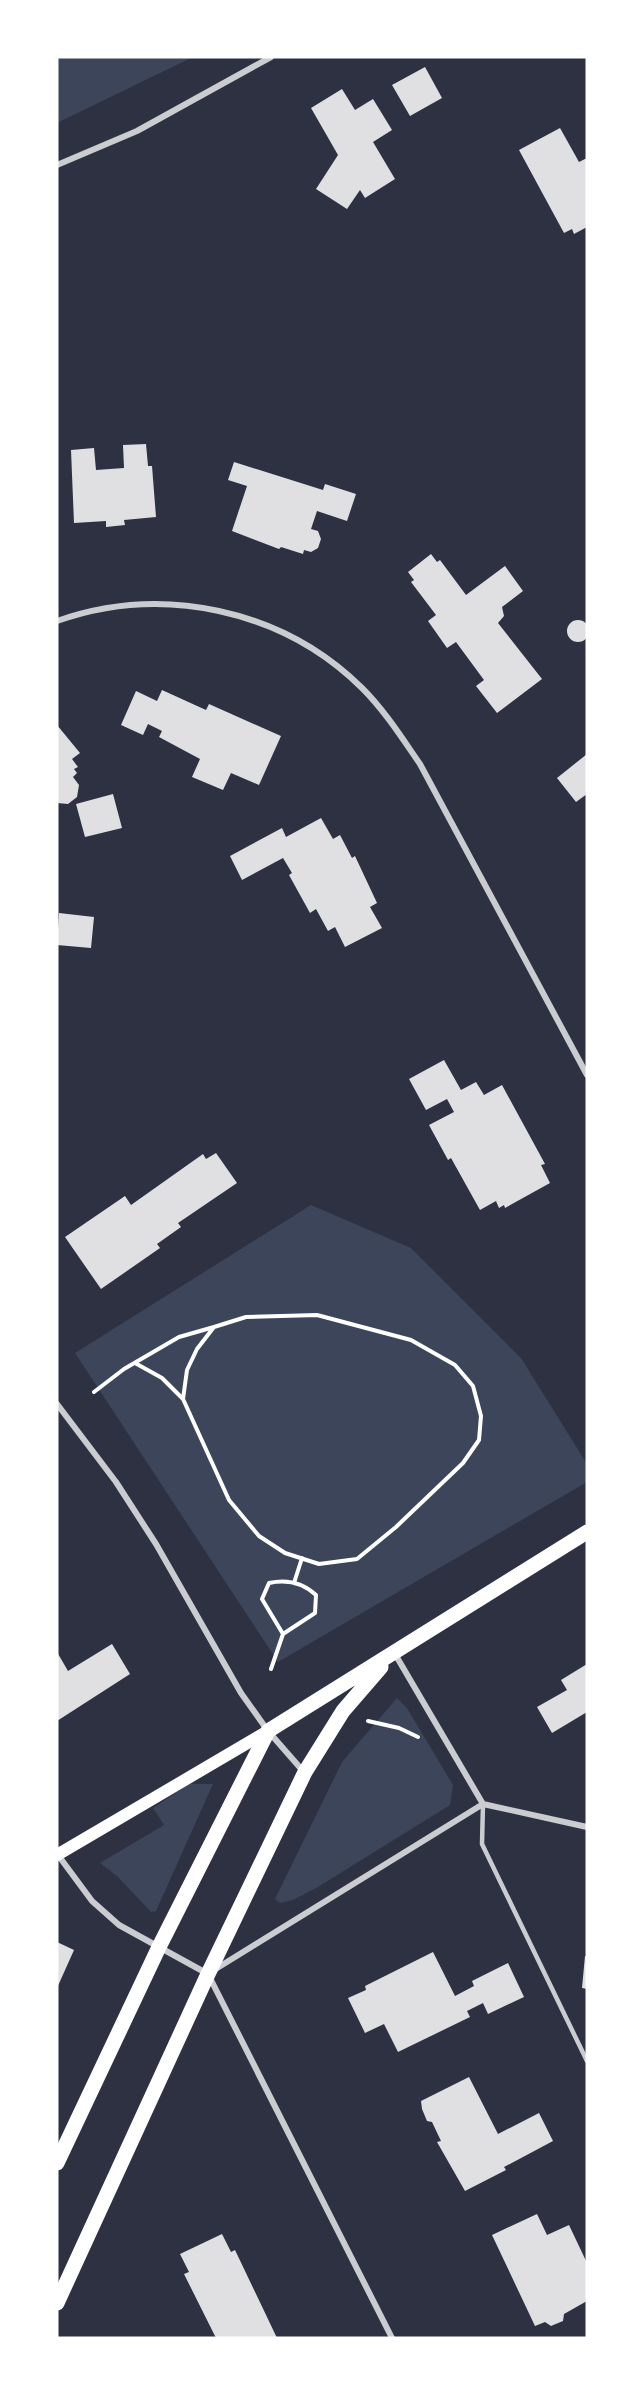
<svg xmlns="http://www.w3.org/2000/svg" width="644" height="2395" font-family="'Golos Text',sans-serif">
  <style>
    .green { fill: #3c4559 }
    .building { fill: #e0e0e3 }
    .lines { fill: none; stroke-linecap: round; stroke-linejoin: round }
    .path { stroke: #fff; stroke-width: 4 }
    .service { stroke: #caccd0; stroke-width: 4.5 }
    .minor { stroke: #caccd0; stroke-width: 6 }
    .secondary { stroke: #fff; stroke-width: 12 }
    .primary { stroke: #fff; stroke-width: 15 }
  </style>
  <rect width="100%" height="100%" fill="#2d3142"/>
  <path class="green" d="M57 57H193L57 123Z
    M311 1205 411 1248 521 1358 587 1464V1482L278 1662 75 1353Z
    M397 1698 407 1708 453 1785 450 1805 318 1887 293 1900 280 1903 275 1899 342 1762Z
    M189 1784H213L156 1911 151 1912 118 1877 100 1863 164 1825 153 1808Z"/>
  <path class="building" d="M425 67 442 98 410 116 392 85Z
    M342 89 355 110 373 99 392 130 373 142 395 179 365 198 360 190 347 209 316 189 338 155 311 108Z
    M560 128 579 162 587 158V227L574 234 572 229 564 233 519 150Z
    M146 444 148 466H152L156 517 124 520 125 525 106 527V521L74 523 71 450 94 448 96 470 124 468 123 445Z
    M234 462 323 490 325 484 356 494 347 521 317 511 311 529 318 531 321 539 318 548 311 552 304 550 303 554 281 547 279 549 232 531 247 486 228 480Z
    M431 554 437 562 440 560 466 595 505 566 523 591 502 607 504 616 498 623 542 679 497 713 476 686 484 680 456 642 447 648 428 621 436 615 411 582 414 580 408 572Z
    M567 631a11 11 0 1 1 22 0a11 11 0 1 1-22 0Z
    M162 690 206 710 209 704 281 736 259 785 231 773 223 790 192 777 200 759 159 737 162 731 148 724 143 735 121 725 136 691 157 701Z
    M57 725 80 753 72 759 78 767 74 769 77 773 73 777 79 785 77 797 68 804 57 803Z
    M587 754V794L576 802 557 778Z
    M113 794 122 828 85 837 76 804Z
    M321 818 333 839 340 835 352 858 355 856 377 903 370 907 382 928 345 947 335 927 328 931 316 909 310 913 289 875 292 873 283 858 242 880 230 856 282 828 286 837Z
    M59 913 94 917 91 948 57 945Z
    M444 1060 461 1090 476 1082 484 1095 502 1085 545 1164 541 1165 550 1183 505 1208 504 1205 499 1208 496 1201 480 1210 451 1158 448 1160 429 1125 454 1112 447 1099 426 1110 409 1079Z
    M216 1153 237 1183 178 1223 181 1227 157 1244 160 1248 101 1289 65 1237 125 1196 131 1205 203 1154 206 1159Z
    M112 1644 130 1674 57 1721V1652L68 1671Z
    M587 1664V1712L552 1733 537 1707 567 1690 561 1680Z
    M57 1942 74 1950 57 1988Z
    M433 1952 455 1996 474 1986 472 1981 508 1963 524 1997 488 2014 483 2003 467 2011 470 2017 398 2052 384 2024 365 2033 348 1998 366 1990 365 1986Z
    M585 1956 587 1957V1989L582 1988Z
    M469 2077 498 2134 539 2113 553 2141 504 2167 506 2170 465 2191 437 2142 441 2141 432 2122 427 2121 422 2109 421 2101Z
    M537 2214 547 2235 569 2225 587 2263V2301L564 2314 563 2321 551 2326 545 2322 535 2326 492 2235Z
    M222 2234 231 2252 235 2250 277 2338H216L184 2274 189 2272 180 2254Z"/>
  <g class="lines">
    <path class="path" d="M135 1363 162 1378 183 1399
      M94 1392 124 1369 179 1337 214 1327 246 1317 317 1315 411 1340 455 1365 473 1386 481 1416 479 1440 463 1463 396 1527 357 1559 319 1564 285 1553 259 1536 229 1500 183 1399 187 1370 197 1349 214 1327
      M294 1583 302 1558
      M271 1669 283 1634 315 1613 316 1595C302 1582 287 1579 269 1583L262 1599 283 1634
      M368 1721 399 1728 418 1737"/>
    <path class="service" d="M483 1804 482 1844 587 2061"/>
    <path class="minor" d="M57 165 137 131 271 57
      M57 621C162 584 282 609 362 688 385 711 402 738 420 764L587 1075
      M57 1404 116 1482 156 1544 241 1693 268 1731 303 1771
      M395 1654 483 1804
      M58 1855 92 1901 119 1925 208 1974 392 2338
      M214 1970 483 1804 587 1827"/>
    <path class="secondary" d="M57 1855 268 1731"/>
    <path class="primary" d="M57 2163 159 1947 268 1731 587 1532
      M57 2303 208 1974 305 1772 343 1711 381 1667"/>
  </g>
  <rect width="644" height="2395" fill="none" stroke="#ffffff" stroke-width="117"/>
</svg>
